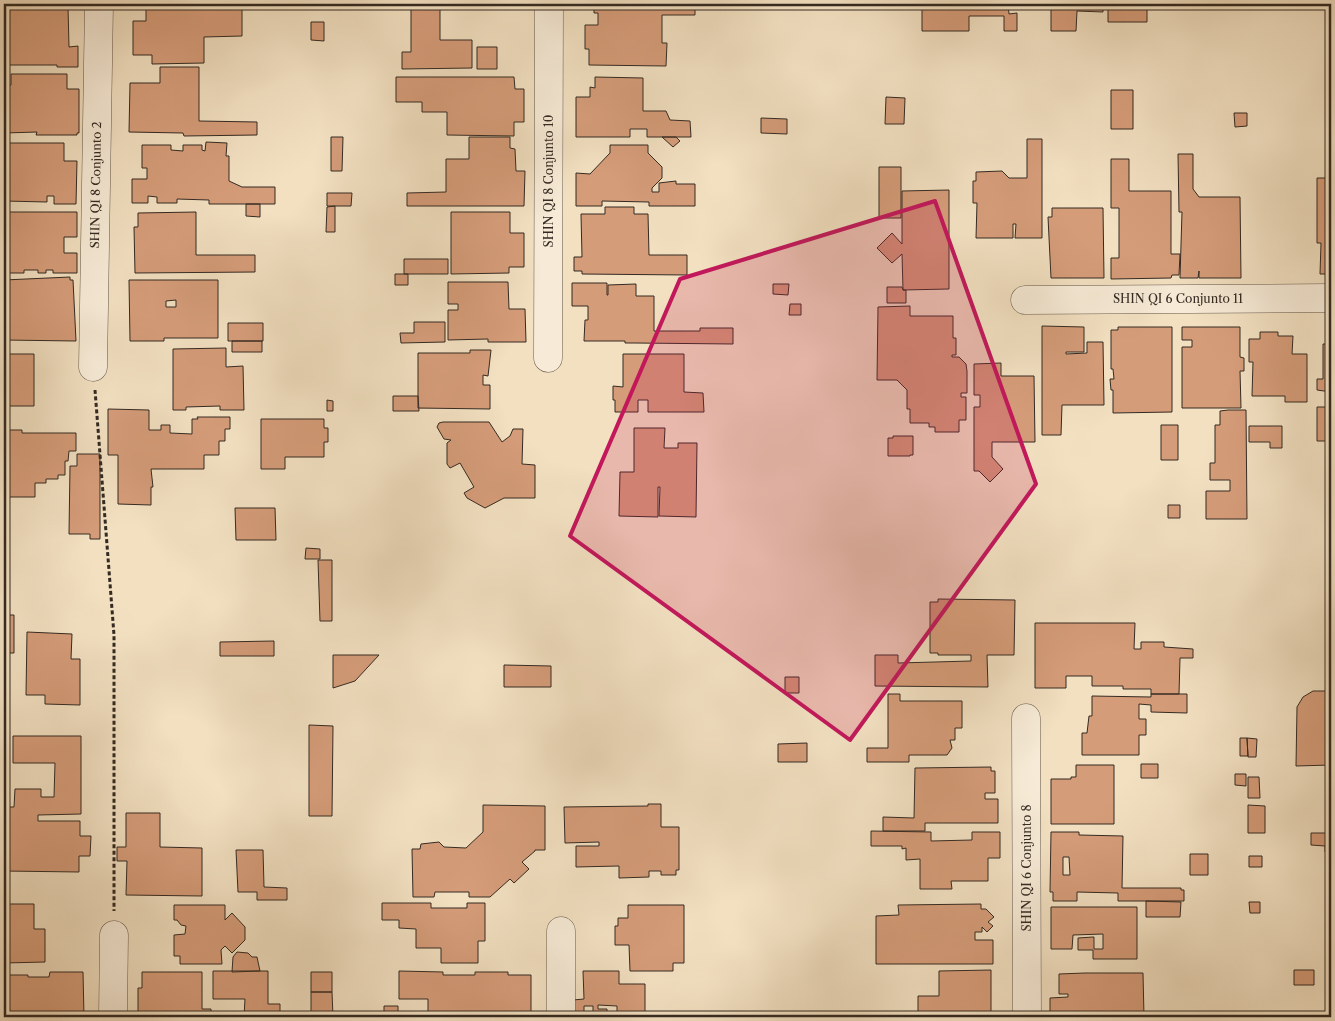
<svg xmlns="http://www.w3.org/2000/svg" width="1335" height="1021" font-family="'Libre Caslon Text',serif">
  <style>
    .building { fill: #d59c79; stroke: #342a22; fill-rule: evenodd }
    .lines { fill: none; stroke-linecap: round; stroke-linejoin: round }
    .minor-casing { stroke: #64584a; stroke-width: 29 }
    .path { stroke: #342a22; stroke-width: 3; stroke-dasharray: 4 2.5; stroke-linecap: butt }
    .minor { stroke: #f7ebd7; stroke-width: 28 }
    .marked { fill: #c2185b; fill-opacity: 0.2; stroke: #c2185b; stroke-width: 4; stroke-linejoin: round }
    .labels { text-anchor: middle; stroke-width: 4; stroke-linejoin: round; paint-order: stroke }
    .street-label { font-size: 12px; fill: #342a22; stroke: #f7ebd7 }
  </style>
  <rect width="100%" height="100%" fill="#f2e0c1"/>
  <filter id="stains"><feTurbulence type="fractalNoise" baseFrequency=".004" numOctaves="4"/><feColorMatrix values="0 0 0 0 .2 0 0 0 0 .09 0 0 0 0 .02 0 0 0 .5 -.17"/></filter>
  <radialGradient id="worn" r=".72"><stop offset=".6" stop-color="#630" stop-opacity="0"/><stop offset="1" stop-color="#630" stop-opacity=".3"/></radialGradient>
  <path class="building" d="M411 4H436V9H440V40H472V68L402 69V52H411Z
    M594 4H695V15H662V43H667L666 66 589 65V49H585V25H598V13H594Z
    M922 4H1008L1009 14 1017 13V31H1004V16H969V31H922Z
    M1051 4H1103V12L1077 11 1076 31H1051Z
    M1108 4H1147V22H1108Z
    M4 6 68 7 69 47 78 46V67H57V65H4Z
    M242 6V36L204 37V63L152 64V55H133V21H146V7Z
    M311 22H324V41L311 40Z
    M477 47H497V69H477Z
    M160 67H199V121L257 122V135L184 136 183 133 129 132 130 83H160Z
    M11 74H67V89H79V133H77V135H36L37 132 4 133V85H11Z
    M396 77H514L515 89H524V122H514V136L447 135V112H422V102H396Z
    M595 77 643 78V111H666L670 120 690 121 691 137H647V129H630V137H576V97H590V87L595 88Z
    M1111 90H1133V129H1111Z
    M886 97 905 98 904 124H885Z
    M1234 113H1247V126L1235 127Z
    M761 118 787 119V134L761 133Z
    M331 137H343L342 171H331Z
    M469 137H510V148L515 149 516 171H525L524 206H407V193L446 192V159H469Z
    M662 137H676L680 141 673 147Z
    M1027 139H1042V238H1015L1016 224H1013V238H976L977 203H973V181H976V172L1002 171 1009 178H1027Z
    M206 142 227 143 226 156H229V181L242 187H275V204H209V200L177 199V203H157V197L148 196V203H132V179H147V168H142V145H171V150L183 151V145H202V150L205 151Z
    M4 143H64V161H77L76 204H54V196H47V202L4 201Z
    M610 145H648V153L662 167V178L652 188V192H659V183L676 181V184H695V206H649V202L602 201V206H576V173L590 174 610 153Z
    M1178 154H1193V189L1199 197H1240L1241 278H1199V271L1198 278H1180L1182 212H1179Z
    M1111 159H1129V191H1171V254H1180L1179 275H1172L1171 278 1111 279V258H1119V208H1111Z
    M879 167H901V218H879Z
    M1317 178H1331V274H1320L1321 243H1317Z
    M949 190V289L903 290 902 254 892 263 877 248 892 233 902 244V191Z
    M327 193H352L351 206H327Z
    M246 204H260V217L246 216Z
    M335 206V232H326L327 207Z
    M605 207H634V214H648L649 255H687V275L582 274V271H574V257H582L581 214H605Z
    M1052 208H1103L1104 278H1051L1048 217H1052Z
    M4 212H77V237H64V253H77V273H53V270H46V273H38V270H24V273H4Z
    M196 212V255H255V272L135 273 134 227H138V213Z
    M451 212H510V233H524V267H509V273L451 274Z
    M404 259H448V274H404Z
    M395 274H408V285H395Z
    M70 277V280H73L76 341 4 340V280Z
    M129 280H218V338H164V341H130ZM176 300V307H166V301Z
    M448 282H508L509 309H525L526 342H488V339L448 340V310H458V304H448Z
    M572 283H607V295H608V285L636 284V296H654V331H700V328H733V344L636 343H625V341H584L585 320H588V306H572Z
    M773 284H789L788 295 773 294Z
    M887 287H902L903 290H906V303H887Z
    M790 304H801V315H789Z
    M910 306V316H953V338H956V355H952V357H959L966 364 967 371V393H961V397H966V420H959V432H935V427H929V423H910V409H907V390L897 380H877L878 307Z
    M414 322H445V342L401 343 400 333H414Z
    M228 323H263V341H228Z
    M1042 326 1084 327V352H1066V354L1087 353V342H1103L1104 405H1062L1061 435H1042Z
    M1118 327H1172V412L1113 413V390H1111L1110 379H1114L1113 369H1111V330H1118Z
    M1182 327H1240V357L1244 358V371H1240L1241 408H1182V347H1192V340H1182Z
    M1260 332H1278V336H1293L1292 354H1307V402H1285V396H1252L1253 362H1249V339H1260Z
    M232 341H262V352H232Z
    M1323 344H1331V392L1317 390V379H1323Z
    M226 348V367L243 366 244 410H220V406L186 407V410H173V349Z
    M470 350H491L488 376 483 375V385H490V409L418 408V353H470Z
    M4 354H34V406H4Z
    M623 354H684V392L703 393 704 412H648V400H638V412H615V400H613V386L623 387Z
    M1001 363V376H1034L1035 442H992V457L1003 469 990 482 979 471H974V407H980V395H974V364Z
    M393 396H418L419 411H393Z
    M327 400 333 401V411H327Z
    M1317 407H1330L1331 441H1317Z
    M108 409 149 410V430H161V425H170V433L192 434V419H198L197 417H230V429H225V441H219V455H204V469H151L153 487H151V505L118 504V455H108Z
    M1228 410H1246L1247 519H1206V491H1230V480H1210V463H1215V425H1220V411Z
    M261 419H324V428H328V442H324V457H285V469H261Z
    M443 422H489L502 442 510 436 513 429H523L522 464 535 465V498H504L485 508 467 498 464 493 474 487 460 463 450 468 447 464V443L451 440 444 439 437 427 439 423Z
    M1161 425H1178V460H1161Z
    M1249 426H1282V448H1270V442H1249Z
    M634 428H665L664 448H678V443H697L696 517 659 516 660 487H658V517L619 516 620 472H634Z
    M4 430H22V433H76V451H69L68 461H65V475H58V479H46V483H35V497H4Z
    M893 436H913V455H910V456H888V438H893Z
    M77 454H100V539H90V534H69L70 466H77Z
    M1168 505H1180V518H1168Z
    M235 508H275L276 540H236Z
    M306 548 320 549V559H305Z
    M318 560H332V621H320Z
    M938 599 1015 600 1014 655H987L988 687 875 686V655H898V663L971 661V655H938V653H930V602H938Z
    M4 615H14V653H4Z
    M1035 623H1135L1134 649H1141V642H1164V647L1193 649V658H1180L1179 694H1151V689H1123V686H1092V676H1066V688H1035Z
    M27 632 72 634 71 659H80V705L45 704V695H26Z
    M274 641V656H220V642Z
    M333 655H379L355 681 333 688Z
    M504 665 551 666V687H504Z
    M785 677H799V693H785Z
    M1313 691H1331V765L1296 766 1297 707 1303 697Z
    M888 694H900V701H962V728H955V740H950L952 748 947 755H909V762H867V748H888Z
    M1151 694H1187V713L1151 712V705L1139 704V719H1146V735H1139V755H1082V733H1087L1089 716H1092V696L1151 697Z
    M309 725 333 726 332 816H309Z
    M13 736H81V814L38 815V821H80V836H91L90 856H79V872L4 871V875V807H14L15 789H41V797H54L55 763H13Z
    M1240 738H1247L1248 756H1240Z
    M1247 738 1257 739 1256 757H1248Z
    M807 743V762H778V744Z
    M1141 764H1158V778H1141Z
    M1076 765H1114V824H1051V779H1071V777H1076Z
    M991 767V771H995V793H985V799H998V823H925V831H883V817L914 818 915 768Z
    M1235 774H1246V786L1235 785Z
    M1248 777H1259L1260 798H1248Z
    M648 804H661V827H679V870H676V875H661V871H649V877L619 878V866L576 867V846H599V842L565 843 564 807 648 806Z
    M483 805 545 806V850H535V851L522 862 529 869 514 883 510 879 490 897H469V892H435L434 897H413L412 849H420L421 844 439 842 444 847 466 848 483 832Z
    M1248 805 1265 806V833H1248Z
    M126 813H160V847L202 848V896L126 895 127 861H117V847H126Z
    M871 831 931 832V841L972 840V832H1000V858H988V881H951L952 889H920V859L906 860V848L902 849V846H871Z
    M1051 832H1079V835L1123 836 1122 888H1181V890H1184V901H1118V893L1077 892V901H1053V892H1050ZM1063 857H1069L1070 875H1063Z
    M1311 833H1331V852H1325V846L1311 845Z
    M236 850H263L264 887 287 888V900H257V892H238Z
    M1190 854H1208V875H1190Z
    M1249 856H1262V867H1249Z
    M1146 901 1181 902 1180 917H1146Z
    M1249 902H1260V913H1250Z
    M382 903H431V908H467V903H485V941H478V963H441V948H416V929L399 928V920H382Z
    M4 904H34V929H45V962L4 963Z
    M981 904V909H986L994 917 988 922 993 926 987 932 982 927V932H975V940H993V964H876V916L899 915 898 905Z
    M174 905H225V920L232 913 245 927V940L232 953 225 946 221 950 222 964H180V956H174V935L185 934 186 926 181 925 177 920H174Z
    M628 905H684V963H673V971H630L629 945H615V926H618V918H628Z
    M1051 907H1137V959H1093V950H1078V938L1093 937H1094V949H1103V934L1073 935 1072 949H1051Z
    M237 952 248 953 252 957H257L260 971 232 972 233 957Z
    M991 970V1017H918V996H939V971Z
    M1294 970H1314V985H1294Z
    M213 971H268V1004H280V1015H268V1017H244L245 999H213Z
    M399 971 443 972V975H475V972H508V975H531V1017H428V999H399Z
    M583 971H619V984H645V1017H617V1006L598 1005V1009H607V1017H593V1006H584V1017H573V1000L584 999Z
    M50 972H83L84 1017H4V975H28V977H49Z
    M142 972H202V1009H211V1017H138V988H142Z
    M311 972H332V992H311Z
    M1085 973H1143L1144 1017H1050V998L1068 997V994H1059V974Z
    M311 992H332L333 1017H311Z
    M384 1006H398V1017H384Z
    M1228 1012H1251V1017H1228Z
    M1251 1014 1276 1015V1017H1251Z"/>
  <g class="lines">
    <defs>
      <path id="minor" d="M1025 300 1331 298
        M548 358 549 4
        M93 367 99 4
        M1026 718 1027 1017
        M113 1017 114 935
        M561 1017V931"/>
    </defs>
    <use href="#minor" class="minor-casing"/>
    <path class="path" d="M95 390 114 635V911"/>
    <use href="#minor" class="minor"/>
  </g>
  <path class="marked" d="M935 201 1036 484 850 740 570 536 680 279Z"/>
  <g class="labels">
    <g class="street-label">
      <text transform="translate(549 181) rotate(-90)" y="4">SHIN QI 8 Conjunto 10</text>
      <text transform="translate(96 185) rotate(-89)" y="4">SHIN QI 8 Conjunto 2</text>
      <text x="1178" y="303">SHIN QI 6 Conjunto 11</text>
      <text transform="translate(1027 868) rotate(-90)" y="4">SHIN QI 6 Conjunto 8</text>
    </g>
  </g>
  <rect width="1335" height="1021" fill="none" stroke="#f2e0c1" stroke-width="20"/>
  <rect x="5" y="5" width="1325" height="1011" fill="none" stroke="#342a22" stroke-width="2.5"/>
  <rect x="10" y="10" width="1315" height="1001" fill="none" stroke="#342a22"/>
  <rect width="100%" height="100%" filter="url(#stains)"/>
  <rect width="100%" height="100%" fill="url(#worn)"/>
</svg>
